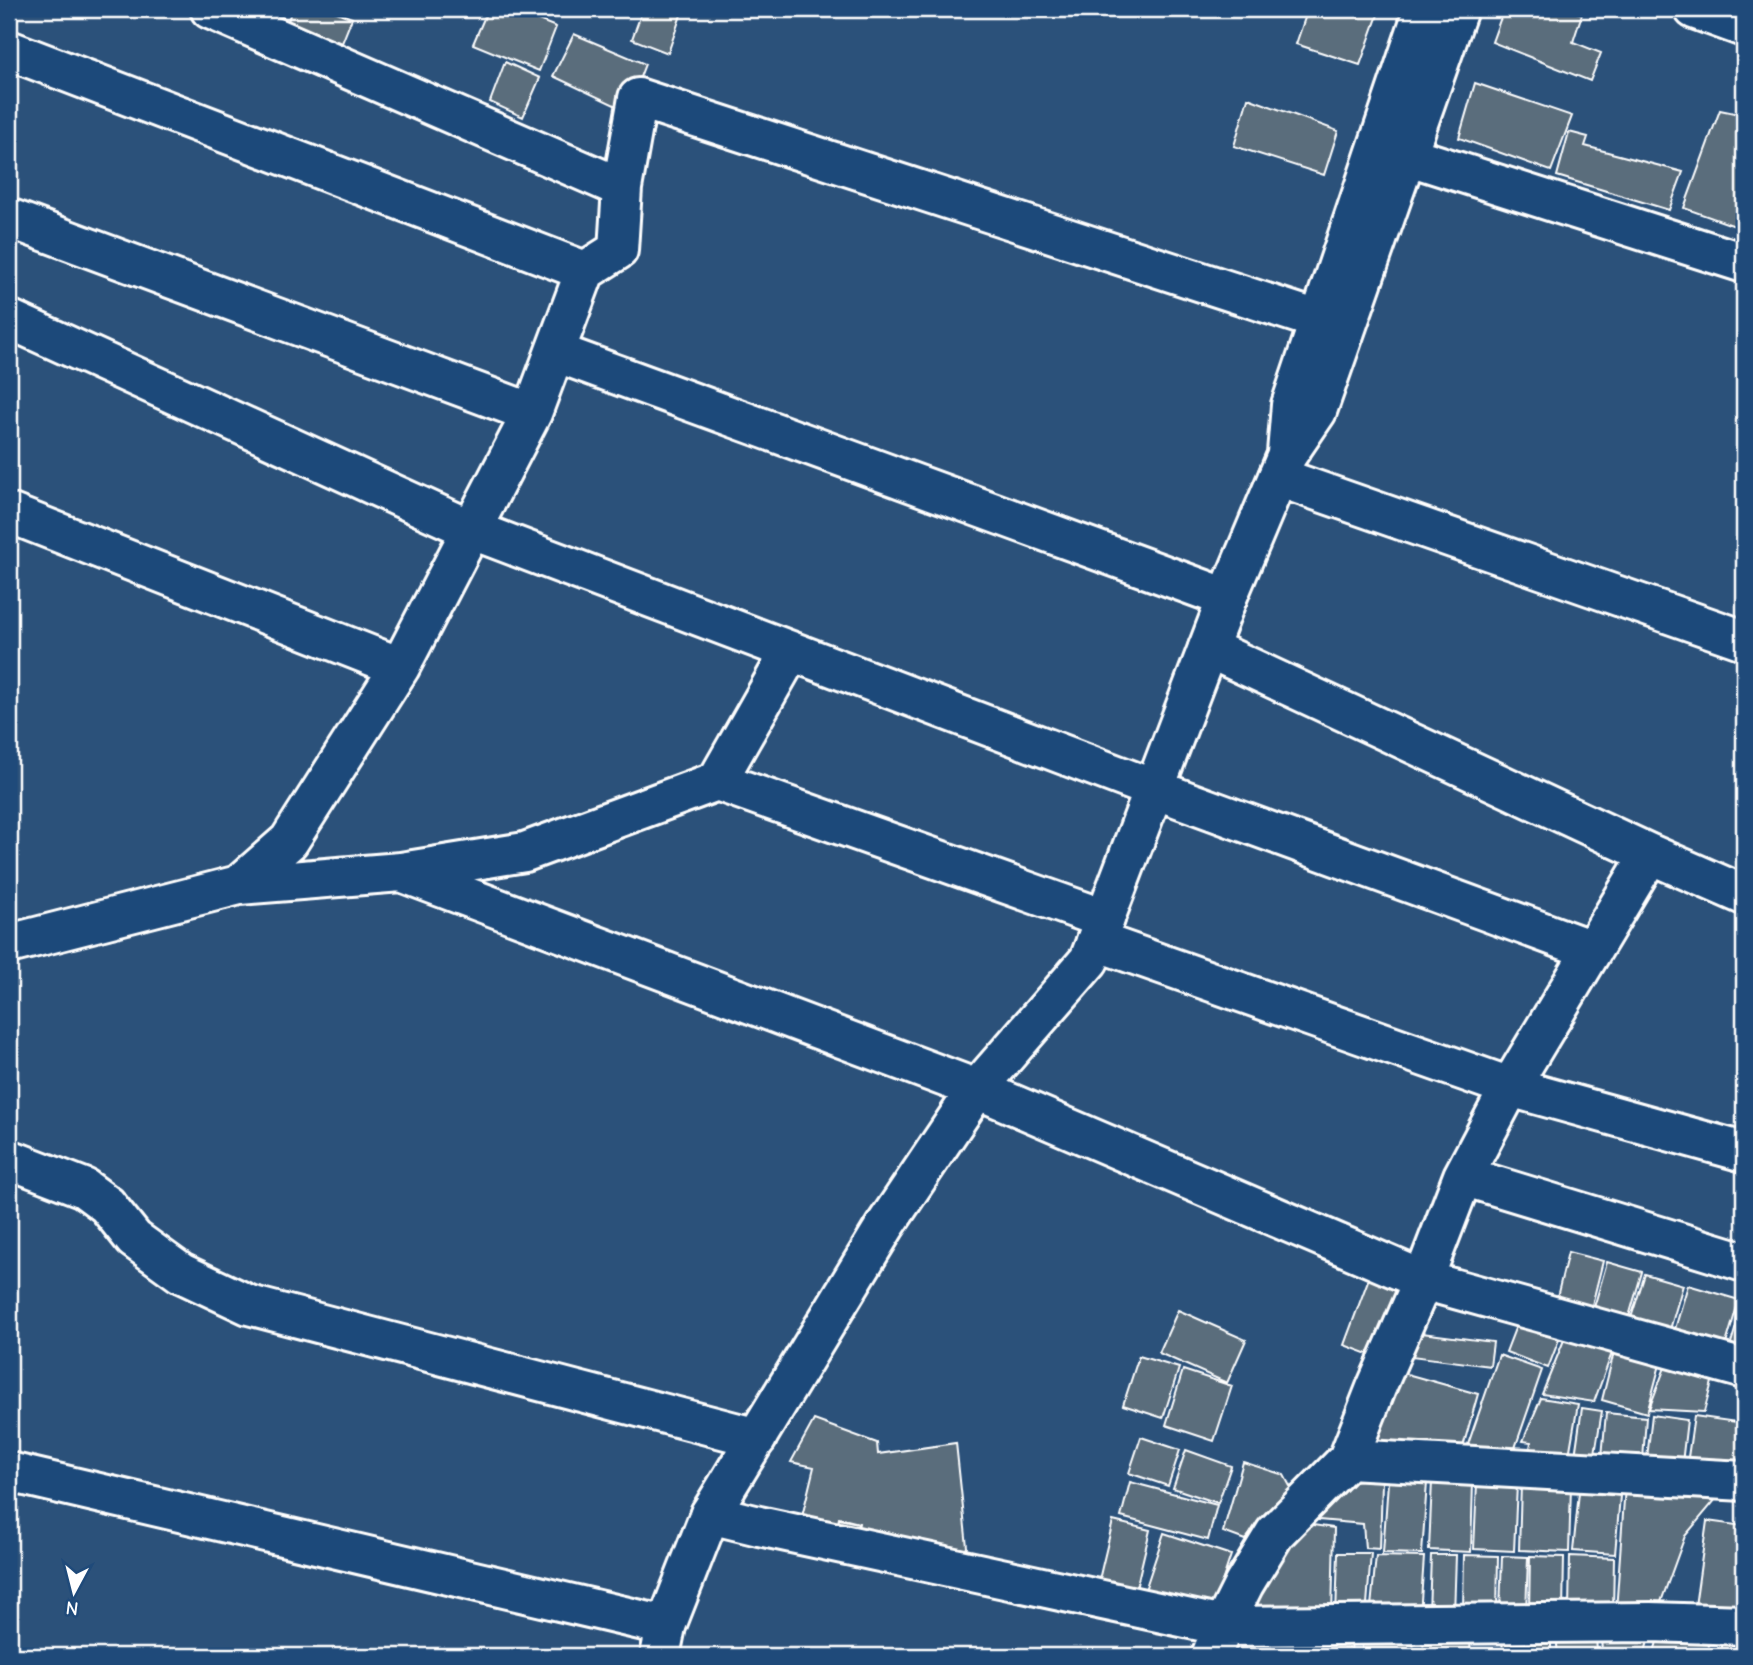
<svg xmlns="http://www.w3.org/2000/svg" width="1753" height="1665" font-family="'Comic Neue',sans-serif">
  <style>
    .building { fill: #5a6d7c; stroke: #fff; stroke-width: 2 }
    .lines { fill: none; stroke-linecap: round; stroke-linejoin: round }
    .minor-casing { stroke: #fff; stroke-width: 44 }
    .secondary-casing { stroke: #fff; stroke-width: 44 }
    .minor { stroke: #1f4a7a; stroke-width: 38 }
    .secondary { stroke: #1f4a7a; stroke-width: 38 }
  </style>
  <rect width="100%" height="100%" fill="#2b517a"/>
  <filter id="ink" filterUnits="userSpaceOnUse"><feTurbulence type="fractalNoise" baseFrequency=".0143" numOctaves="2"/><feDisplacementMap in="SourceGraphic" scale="14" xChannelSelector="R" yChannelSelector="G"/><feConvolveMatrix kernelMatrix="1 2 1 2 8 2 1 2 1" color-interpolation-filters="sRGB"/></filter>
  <g filter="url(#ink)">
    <path class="building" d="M241 9H284L279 24Z
      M292 9H329L352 18 342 43 287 24Z
      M488 9H511L556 27 539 71 473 44Z
      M643 9H683L668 53 632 39Z
      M1308 9H1380L1360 65 1296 44Z
      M1504 9H1567L1582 14 1573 42 1601 53 1590 81 1492 42Z
      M574 34 645 64 627 111 553 76Z
      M505 62 540 78 523 117 490 102Z
      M1475 83 1572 116 1551 171 1459 138Z
      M1248 98 1338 131 1324 175 1234 146Z
      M1720 110 1744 115V121L1740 130 1744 131V200L1735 226 1684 208Z
      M1569 132 1588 137 1585 146 1683 172 1669 210 1557 176Z
      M1568 1252 1603 1261 1591 1309 1556 1301Z
      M1376 1259 1411 1272 1379 1358 1344 1345Z
      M1607 1262 1642 1272 1628 1320 1593 1311Z
      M1645 1274 1683 1285 1669 1333 1630 1321Z
      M1688 1285 1739 1300 1723 1354 1672 1339Z
      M1744 1300V1358L1728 1353Z
      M1178 1310 1246 1340 1227 1383 1159 1353Z
      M1521 1313 1563 1329 1548 1368 1506 1352Z
      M1568 1330 1616 1342 1594 1402 1542 1394Z
      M1414 1332 1493 1342 1490 1366 1411 1356Z
      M1616 1344 1662 1357 1647 1413 1602 1400Z
      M1499 1355 1542 1370 1507 1471 1464 1456Z
      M1139 1356 1179 1368 1163 1418 1123 1405Z
      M1669 1357 1716 1367 1704 1412 1649 1409Z
      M1183 1370 1232 1386 1214 1441 1166 1425Z
      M1396 1371 1478 1394 1457 1468 1375 1445Z
      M1541 1398 1578 1404 1567 1467 1528 1461 1531 1442 1523 1441Z
      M1582 1408 1602 1411 1593 1466 1574 1463Z
      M1606 1413 1646 1417 1643 1460 1602 1457Z
      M1652 1415 1687 1420 1682 1463 1647 1458Z
      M1694 1416 1744 1423V1436L1740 1471 1687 1464Z
      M814 1420 877 1443 878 1454 956 1443 966 1537 967 1547 964 1554 929 1549 928 1541 884 1544 856 1538 859 1523 839 1518 836 1533 800 1525 814 1467 791 1462Z
      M1141 1437 1180 1450 1168 1486 1129 1473Z
      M1186 1450 1231 1466 1218 1503 1173 1488Z
      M1243 1462 1284 1475 1291 1488 1245 1540 1223 1532Z
      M1345 1479 1382 1481 1380 1549 1365 1548 1363 1524 1296 1518Z
      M1432 1481 1473 1482 1471 1552 1429 1550Z
      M1130 1482 1217 1505 1208 1540 1121 1517Z
      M1388 1482H1427L1422 1554 1383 1553Z
      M1477 1483 1517 1484 1514 1551 1474 1549Z
      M1521 1484 1571 1486 1569 1552 1519 1550Z
      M1625 1486 1722 1492 1685 1536 1658 1610 1616 1611Z
      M1579 1492 1620 1496 1615 1554 1573 1551Z
      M839 1519 858 1523 855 1537 836 1533Z
      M1113 1521 1150 1530 1135 1593 1098 1584Z
      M1707 1521 1744 1526V1614L1695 1606Z
      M1299 1523 1334 1528 1332 1617 1244 1616Z
      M1164 1533 1231 1555 1212 1612 1145 1590Z
      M1338 1553H1371L1366 1617H1336Z
      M1431 1555H1456L1454 1615 1429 1614Z
      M1464 1555 1498 1556 1497 1613 1463 1612Z
      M1376 1556 1424 1557 1420 1615 1370 1617Z
      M1502 1556 1528 1557 1526 1612 1500 1610Z
      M1530 1556 1564 1557 1563 1611H1529Z
      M1570 1556 1614 1558 1613 1613 1569 1611Z
      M1424 1630 1471 1631 1470 1656H1423Z
      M1651 1630 1644 1656H1602L1601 1633Z
      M1660 1631 1710 1634 1708 1656H1653Z
      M1322 1632 1352 1634 1351 1656H1321Z
      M1596 1632 1597 1656H1558L1556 1633Z
      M1551 1634V1656H1503L1502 1636Z
      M1362 1635 1414 1637 1413 1656H1362Z
      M1722 1637 1744 1638V1656H1722Z"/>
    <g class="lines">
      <defs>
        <path id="minor" d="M210 9 622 188
          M1694 9 1744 27
          M9 50 585 271
          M1406 155 1744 263
          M9 218 532 413
          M9 319 470 529 1154 789 1592 950
          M555 352 1227 598
          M1278 477 1744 640
          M9 513 400 667
          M1208 648 1650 854 1744 895
          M717 781 1105 919
          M401 872 977 1089 1423 1280 1744 1369
          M239 885 289 841 400 667 532 413 585 271 618 250 622 188 638 98 1318 320
          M1096 941 1510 1087 1744 1152
          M9 944 239 885 401 872 525 852 717 781 791 651
          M9 1159 84 1188 107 1205 134 1239 181 1273 249 1305 757 1438
          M1463 1176 1744 1262
          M1348 1459 1744 1481
          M9 1472 666 1626
          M710 1514 759 1526 1223 1626 1651 1622 1744 1625
          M1211 1656 1223 1626 1244 1584 1275 1533 1348 1459 1376 1388 1423 1280 1463 1176 1510 1087 1650 854"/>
        <path id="secondary" d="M1287 453 1291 405 1424 9
          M660 1656 666 1626 710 1514 885 1226 977 1089 1089 960 1227 598 1287 455 1317 411 1458 9"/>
      </defs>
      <use href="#minor" class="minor-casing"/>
      <use href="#secondary" class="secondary-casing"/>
      <use href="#minor" class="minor"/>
      <use href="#secondary" class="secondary"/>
    </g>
  </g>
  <rect width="1753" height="1665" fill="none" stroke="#1f4a7a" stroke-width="35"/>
  <rect x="18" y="18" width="1718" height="1630" fill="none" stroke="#fff" stroke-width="2.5" filter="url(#ink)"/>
  <g transform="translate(74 1592) rotate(187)" stroke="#1f4a7a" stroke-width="5" paint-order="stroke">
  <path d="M0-5L12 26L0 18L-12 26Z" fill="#ffffff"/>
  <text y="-10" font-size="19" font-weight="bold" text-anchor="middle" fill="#ffffff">N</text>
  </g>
</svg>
